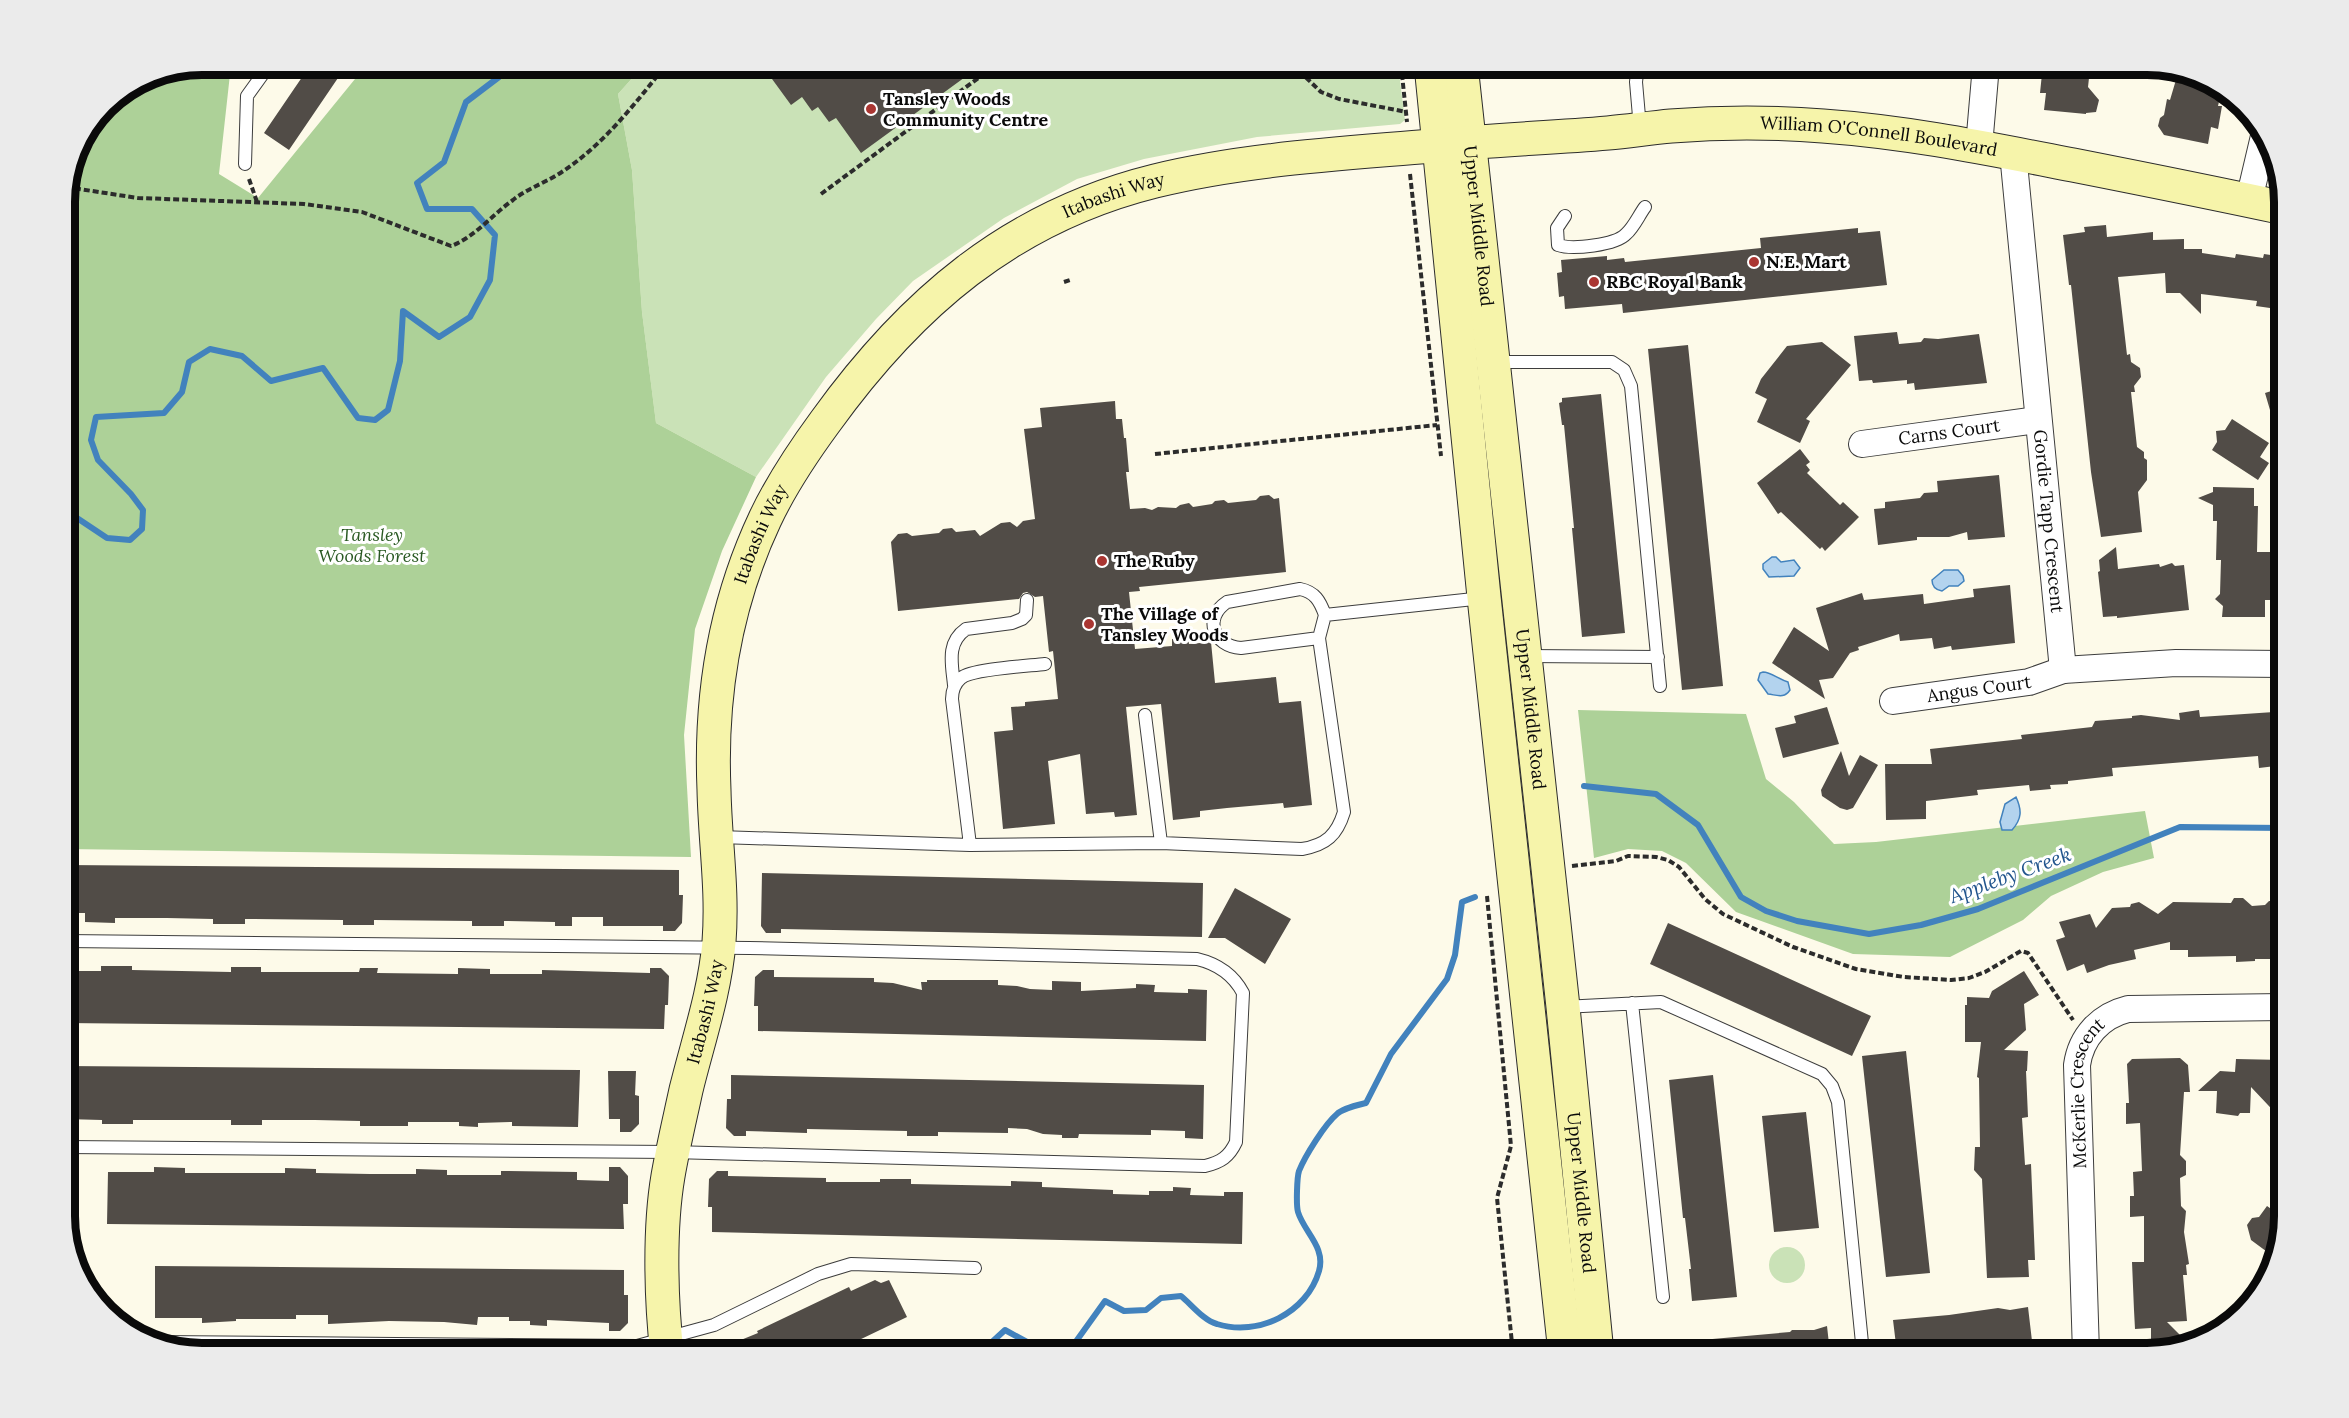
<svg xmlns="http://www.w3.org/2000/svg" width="2349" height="1418" font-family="Lora,serif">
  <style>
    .green { fill: #cae2b7 }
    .forest { fill: #add198 }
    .water { fill: #b3d3ee; stroke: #4282bd; stroke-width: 1.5 }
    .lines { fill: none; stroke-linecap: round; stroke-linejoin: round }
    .stream { stroke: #4282bd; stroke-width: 6 }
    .building { fill: #514c47 }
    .lane-casing { stroke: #3d3d3d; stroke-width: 14 }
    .street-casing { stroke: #3d3d3d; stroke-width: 28 }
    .secondary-casing { stroke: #2c2c2c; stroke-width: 35 }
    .path { stroke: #2c2c2c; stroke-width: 4; stroke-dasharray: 6 3; stroke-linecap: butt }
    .lane { stroke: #fff; stroke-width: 12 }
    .street { stroke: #fff; stroke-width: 26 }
    .secondary { stroke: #f6f4aa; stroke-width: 33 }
    .poi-dot { fill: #aa3632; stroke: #fff; stroke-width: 2 }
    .labels { text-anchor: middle; stroke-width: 6; stroke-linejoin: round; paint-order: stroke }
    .poi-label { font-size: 18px; font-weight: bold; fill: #0a0a0a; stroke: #fff; text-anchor: start }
    .street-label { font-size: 18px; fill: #0a0a0a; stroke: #fff }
    .park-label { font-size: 18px; font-style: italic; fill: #295922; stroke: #fff }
    .water-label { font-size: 20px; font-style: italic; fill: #22558d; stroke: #fff }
    .rim { fill: none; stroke: #0a0a0a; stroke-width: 8 }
  </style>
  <rect width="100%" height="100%" fill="#fdfae9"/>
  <path class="green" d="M644 65H1398L1405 120 1400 124 1257 137 1144 159 1077 179 1004 218 913 281 876 319 826 377 756 477 656 423 642 312 632 170 618 94Z
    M1769 1265a18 18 0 1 1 36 0a18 18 0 1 1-36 0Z"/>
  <path class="forest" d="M202 65H231L219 174 258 198 355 79 357 65H644L618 94 632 170 642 312 656 423 756 477 722 551 695 629 684 735 691 857 65 849V193L75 149 105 104 150 75Z
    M1578 710 1746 714 1766 779 1794 802 1834 844 1876 842 2145 811 2154 858 2103 872 2051 896 2023 920 1950 957 1853 954 1736 912 1686 863 1662 851 1628 849 1594 858Z"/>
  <path class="water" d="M1772 557H1776L1781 562 1794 560 1800 568 1794 576 1769 577 1763 569V564Z
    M1944 570H1958L1963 576 1964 581 1958 586H1949L1942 591C1936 590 1932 586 1932 580Z
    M1763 672C1771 672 1778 679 1788 682L1790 690C1784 699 1777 695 1768 694L1758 680 1760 673Z
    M2016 797C2022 810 2022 819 2012 830H2002L2000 822 2005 804Z"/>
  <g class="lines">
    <path class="stream" d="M65 510 107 538 130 540 142 529 143 510 131 494 98 460 91 440 96 417 164 413 182 392 189 362 210 349 242 356 271 381 323 368 358 418 375 420 388 410 400 361 403 311 439 337 470 317 490 280 495 235 472 209H427L417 183 444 162 466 102 499 77 505 65
      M1584 786 1656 794 1698 825 1741 897 1766 911 1797 921 1869 934 1921 925 1978 909 2180 827 2284 828
      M936 1353 944 1348 958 1353
      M980 1353 1005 1330 1038 1348 1072 1347 1105 1301 1124 1311 1146 1310 1161 1298 1181 1296C1191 1304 1204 1321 1217 1324 1258 1337 1307 1313 1319 1271 1326 1247 1304 1232 1298 1212 1296 1205 1297 1177 1299 1171 1305 1156 1325 1124 1337 1114 1343 1108 1358 1105 1366 1103L1391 1054 1447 979 1455 955 1462 902 1475 897"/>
  </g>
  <path class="building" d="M311 64H341L340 75 289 150 264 133Z
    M761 64H983L861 153 836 118 829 122 818 107 812 111 802 97 791 105Z
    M2043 64H2082L2080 77 2089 78 2088 87 2099 100 2096 112 2086 113V114L2044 110 2046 93H2040Z
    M2178 73 2216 83 2222 89 2218 106H2222L2218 129 2211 127 2208 144 2164 135 2158 126 2160 118 2164 115 2167 99 2170 100Z
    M2106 225 2107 237 2153 232V240L2184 239V249H2202V253L2235 258 2236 254 2263 258 2264 254 2284 257 2282 271 2284 272V310L2256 306 2257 301 2201 294V314L2180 293H2166L2165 273 2118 277 2127 355 2130 354 2131 362 2140 368 2141 377 2134 386 2135 392H2131L2137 447 2144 452V458L2147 460V480L2138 492 2142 532 2101 537 2091 472 2071 285H2069L2063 235 2085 232 2084 227Z
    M1858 228V233L1880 231 1887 285 1623 313 1622 304 1565 309 1564 296 1559 297 1557 273 1562 272 1561 260 1607 256V260L1624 258 1625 262 1761 248 1760 238Z
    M1897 332 1899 344 1921 342 1924 338 1938 339 1979 334 1987 383 1915 390 1914 383 1907 384V380L1873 383 1872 380 1859 381 1854 336Z
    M1822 342 1851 365 1806 419 1810 421 1800 443 1757 422 1767 399 1755 393 1761 379 1787 346Z
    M1688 345 1723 686 1682 690 1648 349Z
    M2284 387V443L2280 444 2265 393Z
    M1601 394 1625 633 1582 637 1572 528H1574L1564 425H1562L1559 403 1562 402V398Z
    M1115 401 1116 419H1122L1124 438H1126L1129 472H1126L1130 509 1145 508 1152 510 1158 507 1176 508 1180 505 1189 503 1193 507 1212 504 1215 501 1224 500 1228 503 1256 500 1260 496 1269 495 1274 499 1279 498 1286 572 1139 587 1140 591 1129 592 1135 649 1172 646V639L1188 638 1189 644 1211 642 1215 683 1276 677 1279 703 1301 701 1312 805 1284 808 1283 803 1227 808 1200 811V817L1173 820 1161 704 1126 707 1137 815 1115 817 1114 812 1086 814 1080 754 1048 761 1055 824 1003 829 994 732 1013 730 1011 707 1025 706V702L1058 699 1053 651 1049 652 1043 596 1035 597 1027 592 1023 593 1019 599 898 611 891 542 898 534 907 533 912 536 939 533 943 529 952 528 956 532 975 530 980 536 1001 523 1010 522 1017 527 1023 521 1035 519 1024 429 1042 427 1040 408Z
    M2232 419 2269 443 2260 457 2269 463 2258 480 2212 450 2217 442 2216 431 2225 430Z
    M1800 449 1810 462 1806 465 1810 470 1807 473 1840 505 1843 502 1859 517 1825 551 1822 547 1820 549 1781 512 1778 514 1757 483Z
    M1999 475 2005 537 1968 540 1967 532 1949 537H1917V540L1878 545 1874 509 1885 508V502L1920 498 1924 493 1938 492 1937 481Z
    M2213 487 2254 488V506H2258L2257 552H2274L2276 600H2265V617H2222L2223 606 2215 599 2220 594 2221 560H2216L2217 521H2213V505L2198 498 2213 492Z
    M2116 547 2118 569 2159 564 2160 567 2172 563 2175 566 2184 565 2189 610 2117 618V616L2103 617 2098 572 2100 571 2099 560Z
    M2010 585 2015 643 1952 650 1951 646 1934 649 1932 638 1900 641 1899 634 1858 647 1859 650 1850 653 1833 678 1819 680 1825 699 1772 663 1794 627 1829 651 1816 608 1862 593 1864 600 1923 594 1924 604 1974 597 1973 589Z
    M1827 707 1839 744 1783 758 1775 728 1796 723 1794 716Z
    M2199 710 2200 717 2274 712 2275 723 2284 721V765L2259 768 2258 756 2112 768 2113 776 2068 781V784L2050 785 2051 789 2030 791 2029 785 1977 790 1978 795 1926 801V819L1886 820 1885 764H1932L1930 749 2022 739 2021 735 2092 727 2095 721 2132 718V716L2141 715 2180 720 2179 713Z
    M1841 751 1849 776 1860 755 1878 765 1853 808 1847 810 1840 808 1822 796 1821 790Z
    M65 865 679 870V895H683L682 923 675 931H663V926H603V917H572V926H555V922L504 921V926H472V921L374 920V925H343V920L245 919V924H213V919L167 918H115V923L85 922V913H65Z
    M762 873 1203 883 1202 937 781 929V933H766L761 926Z
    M1235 888 1291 919 1265 964 1225 938H1208Z
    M2234 898H2243L2252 906 2265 905 2269 901H2279L2284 907V942L2281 941V959H2255V961L2236 962V956L2188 957V950H2170V942L2134 950 2136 959 2109 965 2087 973 2084 964 2067 971 2056 940 2065 937 2059 922 2090 914 2096 928 2112 908 2130 907 2131 904 2139 902 2158 914 2173 902 2231 903Z
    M1668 923 1871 1016 1852 1056 1650 964Z
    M101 966H132V970L231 972V967H261V972H359L360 968H378L377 973 458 974V968L490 969V974H542V970L650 973V968H661L669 976 668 1005H665L664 1029 65 1023V971H101Z
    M763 970H774V977L874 978V982L893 983 922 990 921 982H927V980H998V985L1017 986 1030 989 1052 990V981L1081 982V991L1136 988V984L1155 985 1154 992 1188 993V989L1207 990 1206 1041 758 1031V1006H754L755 977Z
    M2024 971 2039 995 2024 1004 2026 1030 2004 1050 2028 1051 2027 1071H2026L2028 1117 2022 1118 2025 1165 2031 1164 2035 1260H2028L2029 1277 1987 1278 1982 1179 1974 1170 1975 1147H1980L1979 1078 1977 1077 1981 1042H1965V1005H1967V997L1989 998 1992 991Z
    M1906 1051 1930 1273 1886 1277 1862 1056Z
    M2180 1058 2188 1065 2190 1092H2184L2180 1155 2186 1161V1175L2180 1178 2181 1206 2186 1211 2184 1232 2189 1264 2186 1265 2187 1275H2183L2187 1321 2167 1322 2188 1343 2151 1353V1328L2135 1329 2134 1310 2132 1262H2144V1216L2130 1217V1196H2134L2133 1172 2142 1171 2140 1123 2126 1124V1103H2129L2127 1064 2132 1059Z
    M2236 1059 2283 1060 2284 1122 2251 1087 2250 1113H2240L2238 1116 2216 1113 2217 1091H2198L2220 1071 2235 1072Z
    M65 1066 580 1070 578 1127 512 1126V1122L478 1123V1127L459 1126V1122H408V1126H360V1121L315 1120H262V1125H231V1120H133V1124H102V1120L65 1119Z
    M608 1071H636L635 1095 639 1096V1124L631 1132H620V1119H609Z
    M731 1075 1204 1085 1203 1139 1185 1138V1131L1151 1130V1135L1079 1134 1078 1138H1062V1135L1043 1134 1027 1129 1008 1128V1133L938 1132V1136H907V1131L807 1129V1133L746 1131V1136H734L726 1128 727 1099H731Z
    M1713 1075 1737 1297 1692 1301 1689 1269H1691L1685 1218H1683L1669 1080Z
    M1806 1112 1819 1228 1774 1232 1762 1116Z
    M154 1167 185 1168V1173H285V1168L316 1169V1173L370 1174H416V1169L447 1170V1175H501V1171L577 1172V1180L609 1181V1167H620L628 1176V1204H623L624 1229 107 1224 108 1172H154Z
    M717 1171H728V1176L826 1178V1182H880V1179H911V1184L1011 1186V1181L1042 1182V1187L1113 1190V1194L1149 1195V1191H1173V1187L1191 1188 1190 1195 1224 1196V1192H1243L1242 1244 712 1232V1207H708L709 1179Z
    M2267 1206 2284 1218 2274 1257 2251 1240 2247 1225 2252 1218 2259 1217Z
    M155 1266 624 1270V1295H628V1323L620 1331H609V1323L547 1320V1326L530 1325V1321H509V1317H478L477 1325 444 1322 389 1321 328 1324V1315H296V1319H236V1321L202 1323V1318H155Z
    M875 1280 881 1283 889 1280 907 1317 832 1353H709L758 1333 757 1331 849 1287 851 1291Z
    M2028 1307 2032 1341 2022 1353H1897L1893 1320 1949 1315 1998 1308 2010 1310Z
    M1827 1326 1830 1353H1691L1690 1341 1790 1332 1792 1330H1814Z"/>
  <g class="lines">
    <defs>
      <path id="lane" d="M1638 65 1636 82 1640 128
        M245 164 247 96 265 71V65
        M1565 216 1557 228 1558 245C1572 250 1616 245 1626 234 1634 227 1639 215 1645 207
        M1496 362H1612L1624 370 1631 386 1660 686
        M1319 638 1241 648C1213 646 1203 618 1227 602L1300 589C1315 592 1320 601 1325 615L1483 598
        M1527 656 1658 657
        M1045 664C1028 666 972 669 961 678 954 684 952 691 952 699L970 845 1161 843
        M954 685C952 664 946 643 966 629L1012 623 1022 619 1026 615 1027 600
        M1145 715 1161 843 1302 849C1326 845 1337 835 1344 812L1319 638 1325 615
        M719 837 970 845
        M65 941 749 948 1197 959C1218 964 1233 974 1243 993L1236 1142C1229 1157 1221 1162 1205 1166L672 1152 65 1147
        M1632 1003 1663 1297
        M1563 1007 1661 1002 1822 1074 1832 1086 1838 1102 1863 1353
        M159 1342 637 1346 714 1325 818 1274 851 1264 975 1268"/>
      <g id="street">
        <path d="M1979 146 1986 65"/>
        <path id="s1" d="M2013 153 2063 670 2176 663 2284 664"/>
        <path d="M2249 200 2265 132"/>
        <path id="s2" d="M1862 444 2037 420"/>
        <path id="s3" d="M1893 701 2029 682 2063 670"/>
        <path id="s4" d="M2086 1353 2077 1065C2081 1037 2100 1016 2128 1009L2284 1007"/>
      </g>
      <g id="secondary">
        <path d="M1431 65 1484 597 1565 1353"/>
        <path id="s5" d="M1461 65 1563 1007 1597 1353"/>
        <path id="s6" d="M667 1353C661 1301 659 1229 668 1176 673 1147 680 1118 686 1090 698 1041 715 992 719 942 723 890 715 841 714 790 710 697 725 604 765 519 781 485 803 452 825 422 910 304 1010 217 1155 181 1245 159 1339 154 1431 146 1490 140 1549 138 1608 133 1629 131 1650 128 1671 126 1721 122 1773 122 1823 126 1908 132 1990 149 2073 165 2144 179 2214 193 2284 208"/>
      </g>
    </defs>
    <use href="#lane" class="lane-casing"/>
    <use href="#street" class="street-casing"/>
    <use href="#secondary" class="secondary-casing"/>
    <path class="path" d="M715 65 716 71
      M1293 65 1321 92 1339 99 1407 112
      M1401 65 1407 122
      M1410 174 1441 456
      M249 179 257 202
      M66 187 138 198 304 204 362 212 451 246C475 237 492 215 513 200 527 189 542 184 557 175 601 148 634 105 666 65
      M821 194 996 65
      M1064 282 1070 280
      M1155 454 1437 425
      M1572 866 1616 861 1628 856 1656 857 1668 860 1679 867 1705 899 1723 914 1793 947 1856 969 1904 977 1951 980 1969 978 1985 972 2021 951 2028 953 2073 1020
      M1487 896 1511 1146 1497 1198 1513 1353"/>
    <use href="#lane" class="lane"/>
    <use href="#street" class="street"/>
    <use href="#secondary" class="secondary"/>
  </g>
  <g class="poi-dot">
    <circle cx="871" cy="109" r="6"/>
    <circle cx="1754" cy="262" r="6"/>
    <circle cx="1594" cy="282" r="6"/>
    <circle cx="1102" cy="561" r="6"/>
    <circle cx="1089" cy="624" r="6"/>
  </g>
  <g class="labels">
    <g class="poi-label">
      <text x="883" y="105">Tansley Woods<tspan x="883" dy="21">Community Centre</tspan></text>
      <text x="1766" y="268">N.E. Mart</text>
      <text x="1606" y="288">RBC Royal Bank</text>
      <text x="1114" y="567">The Ruby</text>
      <text x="1101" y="620">The Village of<tspan x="1101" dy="21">Tansley Woods</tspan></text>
    </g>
    <g class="street-label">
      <text dy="6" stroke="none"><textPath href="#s6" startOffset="2108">William O'Connell Boulevard</textPath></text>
      <text dy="6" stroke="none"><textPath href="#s6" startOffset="1336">Itabashi Way</textPath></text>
      <text dy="6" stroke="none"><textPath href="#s5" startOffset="162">Upper Middle Road</textPath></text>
      <text dy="6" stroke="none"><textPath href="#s2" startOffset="88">Carns Court</textPath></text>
      <text dy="6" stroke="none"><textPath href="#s1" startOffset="370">Gordie Tapp Crescent</textPath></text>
      <text dy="6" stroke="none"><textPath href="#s6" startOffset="832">Itabashi Way</textPath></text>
      <text dy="6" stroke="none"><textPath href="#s3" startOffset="87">Angus Court</textPath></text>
      <text dy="6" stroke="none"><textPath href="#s5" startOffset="648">Upper Middle Road</textPath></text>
      <text dy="6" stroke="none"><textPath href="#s6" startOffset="346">Itabashi Way</textPath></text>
      <text dy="6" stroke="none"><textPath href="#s4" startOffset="262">McKerlie Crescent</textPath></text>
      <text dy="6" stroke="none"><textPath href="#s5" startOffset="1134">Upper Middle Road</textPath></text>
    </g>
    <g class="park-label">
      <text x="372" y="541">Tansley<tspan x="372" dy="21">Woods Forest</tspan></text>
    </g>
    <g class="water-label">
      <text transform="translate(2010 875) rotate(-20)" y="7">Appleby Creek</text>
    </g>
  </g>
  <path d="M0 0H2349V1418H0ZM202 75H2147A127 127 0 0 1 2274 202V1216A127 127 0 0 1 2147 1343H202A127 127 0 0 1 75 1216V202A127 127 0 0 1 202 75Z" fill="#ebebeb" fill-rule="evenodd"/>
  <path class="rim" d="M202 75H2147A127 127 0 0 1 2274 202V1216A127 127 0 0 1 2147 1343H202A127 127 0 0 1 75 1216V202A127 127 0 0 1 202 75Z"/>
</svg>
